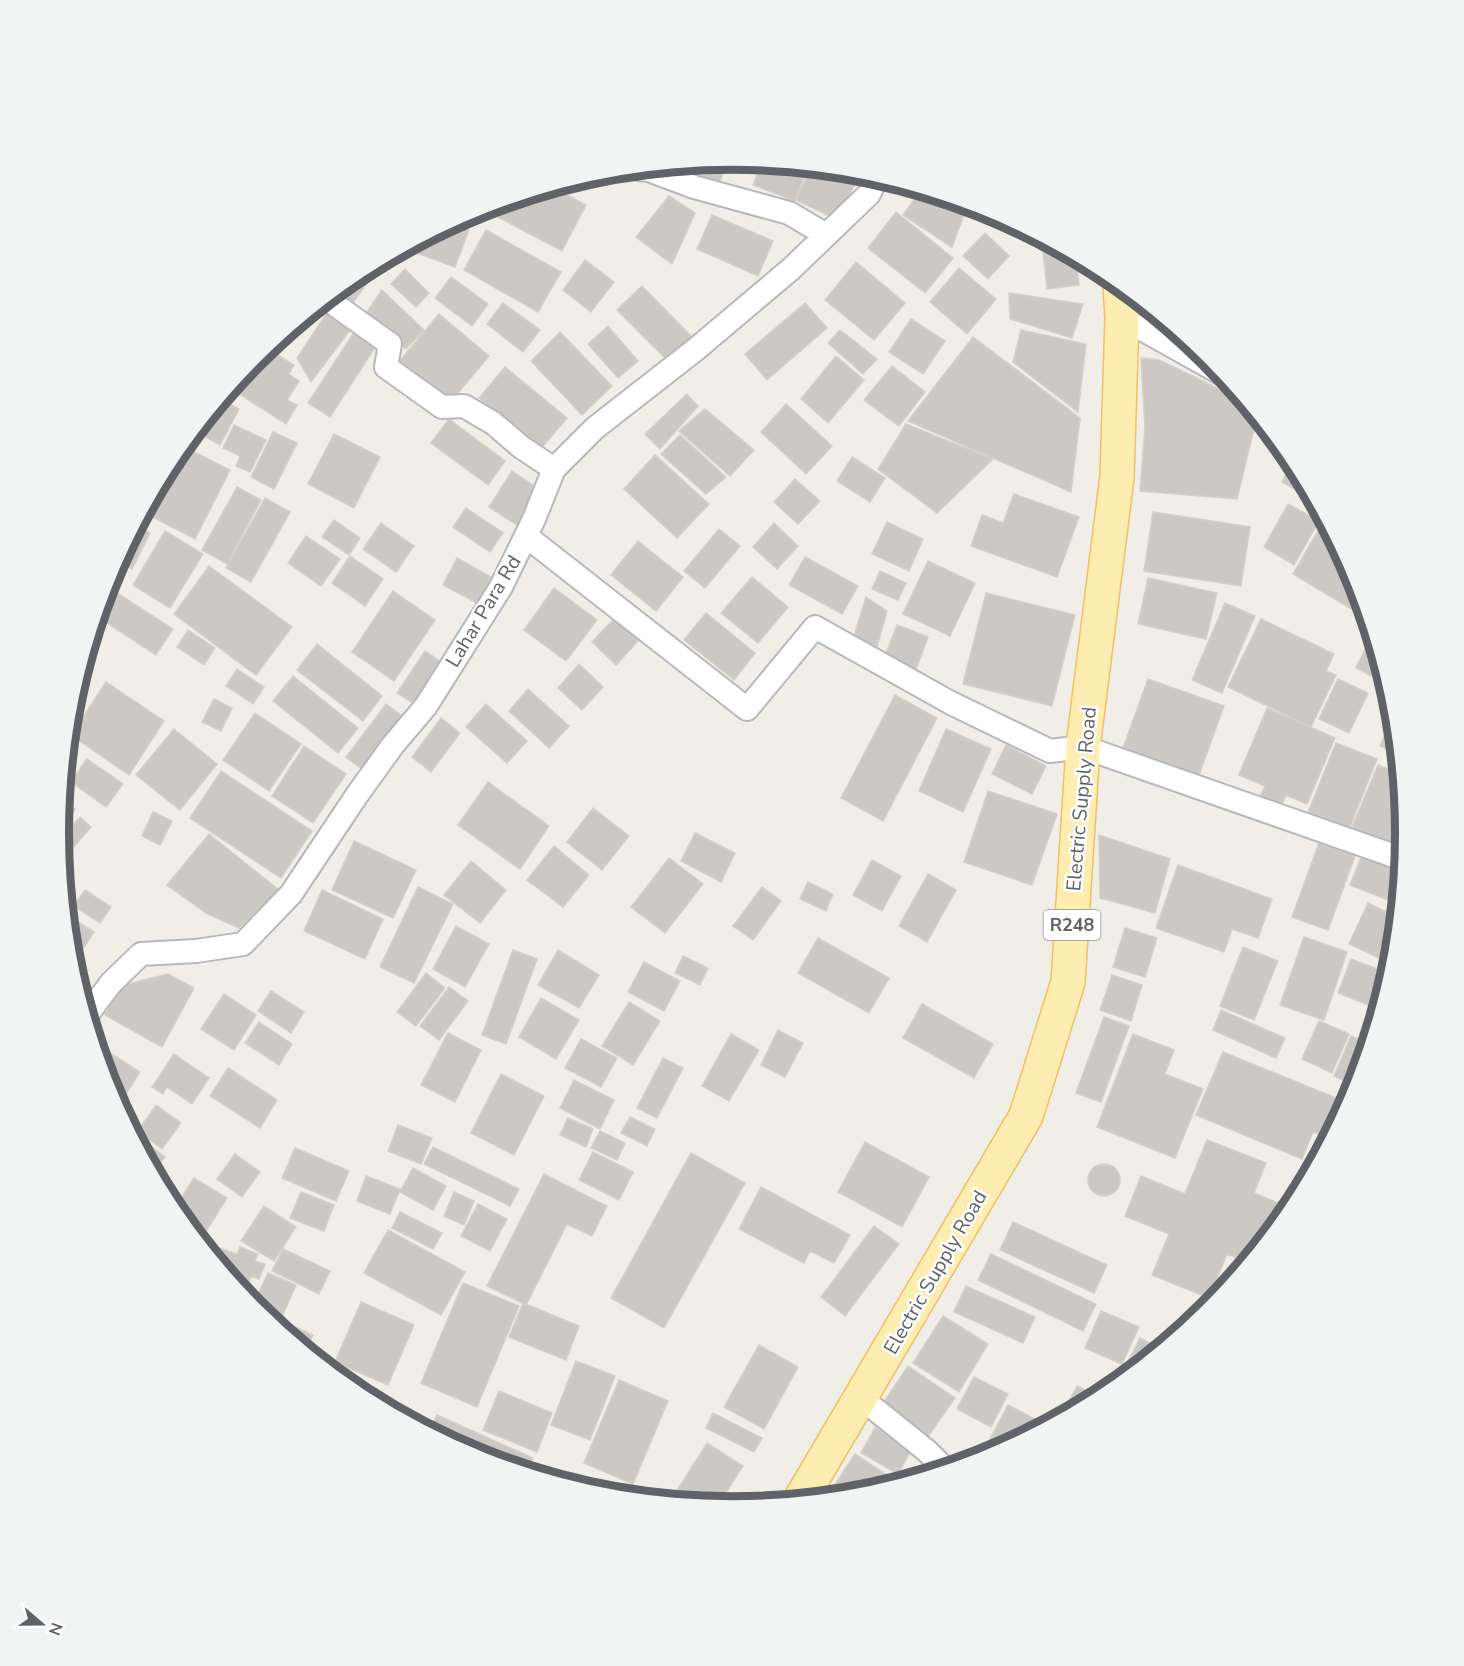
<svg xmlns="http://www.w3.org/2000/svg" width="1464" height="1666" font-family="'Nunito Sans',sans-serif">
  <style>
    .building { fill: #ccc9c5; stroke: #d5d0c6; stroke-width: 1.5 }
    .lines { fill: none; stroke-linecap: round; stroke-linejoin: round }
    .minor-casing { stroke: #b5b8bc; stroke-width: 26 }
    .primary-casing { stroke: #efc163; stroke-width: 36 }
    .minor { stroke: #fff; stroke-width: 22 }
    .primary { stroke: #fdedb0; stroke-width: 33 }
    .labels { text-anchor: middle; stroke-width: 5; stroke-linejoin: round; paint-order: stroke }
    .shield { fill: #fff; stroke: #8f9295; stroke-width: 1.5 }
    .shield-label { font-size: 18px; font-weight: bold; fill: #5f6368 }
    .street-label { font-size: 20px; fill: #5f6368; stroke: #fff }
    .rim { fill: none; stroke: #5f6368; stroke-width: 8 }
  </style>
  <rect width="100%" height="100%" fill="#f1eee8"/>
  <path class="building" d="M728 160 716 192 682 179 688 164Z
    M762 162 808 167 795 201 753 185Z
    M811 167 859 174 838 220 796 200Z
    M552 187 586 205 562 251 492 214 498 204Z
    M921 190 968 204 952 247 903 215Z
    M669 196 695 213 672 264 636 237Z
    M896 212 953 258 925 293 868 248Z
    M712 215 773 241 758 276 697 249Z
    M451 223 469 230 455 267 414 252 419 240Z
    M486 230 561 272 538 312 464 270Z
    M985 233 1009 256 988 279 963 256Z
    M1060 249 1076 257 1079 285 1047 289 1043 250Z
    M585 260 614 282 591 312 563 290Z
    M856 262 905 303 874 340 825 300Z
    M959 268 996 299 967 334 930 302Z
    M405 269 429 293 416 307 391 284Z
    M362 271 371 278 352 304 336 292Z
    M451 277 488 304 472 326 435 298Z
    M642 286 694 339 670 363 617 310Z
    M382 290 424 330 406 349 364 316Z
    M1009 293 1083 304 1072 338 1010 319Z
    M503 303 540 330 523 352 487 324Z
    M805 303 827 328 767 380 745 354Z
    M317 307 280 353 270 345Z
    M330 308 354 325 311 382 297 358Z
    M439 314 489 356 448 405 398 363Z
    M911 319 945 341 923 374 889 352Z
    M358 326 380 340 330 417 308 403Z
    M608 326 638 361 618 378 588 344Z
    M840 330 877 359 863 374 828 343Z
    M1021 330 1086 344 1078 412 1013 362Z
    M560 332 612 386 582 415 531 361Z
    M973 337 1080 418 1071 492 908 421Z
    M266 348 294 365 289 374 299 381 287 400 297 405 286 424 236 392 260 354Z
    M836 356 864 380 828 423 801 399Z
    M1141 358 1159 360 1191 375 1246 403 1257 417 1237 499 1140 491 1145 427Z
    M892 366 925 392 899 426 864 400Z
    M505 367 567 418 540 450 479 398Z
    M687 394 698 406 660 449 645 434Z
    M221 399 239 409 220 445 197 432 202 422Z
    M786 404 832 446 806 474 761 432Z
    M705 409 754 450 730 476 679 431Z
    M449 419 505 461 488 485 431 443Z
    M906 424 993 459 937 513 878 469Z
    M234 425 266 440 250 472 236 466 240 456 223 448Z
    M273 432 297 443 274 489 251 477Z
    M334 434 380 457 354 508 308 484Z
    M680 435 726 477 706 494 661 454Z
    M182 446 230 470 195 539 143 512 172 459Z
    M655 455 709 504 677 538 624 489Z
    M852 457 885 478 870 502 837 481Z
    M1293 461 1314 500 1282 482Z
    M512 471 540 490 517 525 489 507Z
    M795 479 820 501 798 524 774 502Z
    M237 487 261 500 227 564 202 550Z
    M1014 494 1079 517 1057 577 971 546 982 515 1003 523Z
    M265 498 290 512 251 582 226 568Z
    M1288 504 1319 521 1294 565 1264 547Z
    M466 508 503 533 490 552 453 527Z
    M1153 512 1250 527 1241 586 1144 571Z
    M334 520 360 538 349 555 322 537Z
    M887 522 923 539 909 571 872 554Z
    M1323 522 1327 524 1354 576 1364 606 1358 613 1293 574Z
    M381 523 414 546 396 572 363 549Z
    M774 523 798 546 777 569 753 547Z
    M136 526 150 533 132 569 117 562Z
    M719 529 740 546 705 588 684 571Z
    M165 531 203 554 170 608 133 585Z
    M306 536 340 559 321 586 288 563Z
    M638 541 683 577 656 611 611 575Z
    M350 556 383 579 365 606 332 583Z
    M805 557 858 586 842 614 789 585Z
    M457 558 491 577 477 603 443 585Z
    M928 561 975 583 950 636 903 614Z
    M209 566 292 627 256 675 174 614Z
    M880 571 906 583 898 600 872 589Z
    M752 577 788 607 758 643 721 613Z
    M1148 578 1217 593 1206 639 1138 624Z
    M107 585 114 588 102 611 99 610Z
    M554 588 597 620 566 661 524 630Z
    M393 591 435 620 394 681 352 652Z
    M117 593 173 629 156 655 101 619Z
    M986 593 1075 615 1052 706 963 684Z
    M866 597 887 611 877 647 853 639Z
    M1225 603 1255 616 1222 693 1192 680Z
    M706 613 755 653 734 680 684 640Z
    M614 619 638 641 616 665 592 642Z
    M1261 619 1334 654 1326 671 1336 675 1311 727 1228 687Z
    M897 625 928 637 915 672 883 661Z
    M188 630 215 648 204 665 177 647Z
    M1372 635 1387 684 1356 668Z
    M317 644 382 696 363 721 297 670Z
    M425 651 446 665 419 707 397 693Z
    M579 664 603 687 582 710 558 688Z
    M237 669 264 687 253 704 226 686Z
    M293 676 358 728 338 753 273 701Z
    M1148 679 1224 706 1198 778 1122 751Z
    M1338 679 1368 693 1349 733 1319 719Z
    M106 682 164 721 129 775 71 735Z
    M528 689 569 726 549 748 509 711Z
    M895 695 937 718 883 821 841 798Z
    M214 699 232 708 221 731 202 722Z
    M386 704 402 716 362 769 346 757Z
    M486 704 527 741 507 763 466 727Z
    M1267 708 1335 738 1307 804 1286 795 1280 809 1258 800 1265 786 1239 775Z
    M255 713 301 744 269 791 223 760Z
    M1394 713 1398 753 1380 746Z
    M441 718 460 733 431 772 412 757Z
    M174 729 217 764 180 810 136 775Z
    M946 729 991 749 963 812 919 791Z
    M1336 743 1377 759 1348 832 1307 815Z
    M1006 745 1046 766 1032 794 992 774Z
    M304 746 346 774 313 823 272 796Z
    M87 759 123 784 106 807 71 782Z
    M1378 765 1400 774 1405 833 1403 854 1350 832Z
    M221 771 312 831 281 878 190 818Z
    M488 782 549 826 520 869 458 825Z
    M988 791 1057 814 1032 885 964 862Z
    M61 802 75 809 63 832 59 830Z
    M593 808 629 836 602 870 567 842Z
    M153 812 172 821 160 845 142 836Z
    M80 817 91 827 65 857 60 853 59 841Z
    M695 833 735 853 721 882 681 861Z
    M209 834 279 890 239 928 206 913 167 885Z
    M1099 835 1170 859 1155 913 1100 898Z
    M354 841 416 870 393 918 332 890Z
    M1319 843 1355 856 1328 930 1292 917Z
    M554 846 589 875 563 907 527 880Z
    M1363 852 1402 868 1401 876 1391 901 1350 885Z
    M669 858 703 884 665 933 631 907Z
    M872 860 901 876 882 911 853 895Z
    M471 861 506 890 480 923 444 895Z
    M1178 865 1272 899 1258 938 1232 929 1224 952 1156 928Z
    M928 874 956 890 927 942 899 926Z
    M808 882 833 894 826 911 800 899Z
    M418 887 453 904 414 983 380 967Z
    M762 887 781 901 753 940 733 926Z
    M85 890 111 907 100 923 74 906Z
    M322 890 383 919 365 959 304 931Z
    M1368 903 1397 917 1379 958 1349 944Z
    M78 922 94 932 74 963 71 962 69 938Z
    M456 926 489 944 465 987 433 969Z
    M1125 928 1157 938 1145 977 1113 967Z
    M1304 937 1347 952 1324 1020 1280 1005Z
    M818 938 889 978 869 1013 798 973Z
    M1243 947 1278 961 1254 1020 1220 1006Z
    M513 950 537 959 506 1044 482 1035Z
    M558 950 599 975 579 1008 538 985Z
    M683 956 708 968 700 985 675 973Z
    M1351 959 1390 974 1379 1009 1338 993Z
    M644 962 680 981 664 1011 628 992Z
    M426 973 445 988 416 1026 397 1012Z
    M168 974 194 988 162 1047 105 1015 120 986Z
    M1112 975 1142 985 1131 1021 1100 1010Z
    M449 987 468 1001 439 1040 420 1026Z
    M271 991 304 1012 291 1033 258 1011Z
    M224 994 256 1015 234 1050 201 1029Z
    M541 998 579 1020 556 1059 519 1037Z
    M629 1002 660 1021 633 1065 602 1046Z
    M922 1004 993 1044 974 1078 903 1038Z
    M1221 1010 1285 1038 1276 1058 1213 1030Z
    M1104 1017 1129 1026 1101 1102 1076 1093Z
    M1319 1021 1349 1034 1332 1073 1302 1059Z
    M259 1022 292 1044 279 1065 245 1043Z
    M778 1030 803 1043 785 1077 761 1065Z
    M448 1033 481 1050 455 1102 421 1085Z
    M731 1034 759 1050 729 1101 702 1086Z
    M1133 1034 1174 1050 1165 1074 1203 1089 1175 1158 1097 1127Z
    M1351 1036 1369 1043 1356 1086 1334 1076Z
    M581 1039 617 1058 601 1087 565 1068Z
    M107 1051 140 1072 118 1106 110 1090 101 1061Z
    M1223 1052 1348 1103 1329 1138 1313 1132 1302 1159 1196 1115Z
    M174 1054 209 1078 192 1104 167 1087 163 1094 152 1087Z
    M663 1058 683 1068 657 1118 637 1108Z
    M228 1068 277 1100 260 1128 210 1096Z
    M501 1074 544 1096 514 1155 471 1133Z
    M574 1080 614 1100 600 1129 560 1108Z
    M156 1105 181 1123 162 1149 138 1131Z
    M630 1117 655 1129 647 1146 621 1133Z
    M568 1118 593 1129 586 1147 560 1135Z
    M398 1125 432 1138 421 1164 388 1151Z
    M131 1131 165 1157 153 1172Z
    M600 1131 625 1143 617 1160 591 1148Z
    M1207 1140 1266 1163 1254 1193 1283 1205 1275 1224 1277 1225 1247 1262 1227 1254 1209 1298 1152 1275 1169 1234 1125 1216 1141 1176 1185 1194Z
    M865 1142 929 1177 902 1227 838 1192Z
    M433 1147 519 1189 510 1206 424 1164Z
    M295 1148 349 1171 336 1201 282 1178Z
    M593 1152 633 1172 619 1200 579 1180Z
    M691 1153 745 1183 664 1328 611 1298Z
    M235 1154 260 1172 242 1197 217 1179Z
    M1088 1180a16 16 0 1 1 32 0a16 16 0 1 1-32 0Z
    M413 1168 446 1186 433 1210 400 1192Z
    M544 1174 607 1206 592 1236 567 1224 526 1305 487 1286Z
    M366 1176 400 1189 390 1214 357 1201Z
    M194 1178 227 1198 205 1233 181 1218 174 1209Z
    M761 1187 850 1235 834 1263 810 1251 804 1263 739 1229Z
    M301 1192 334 1205 324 1231 290 1218Z
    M454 1192 474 1201 464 1225 444 1216Z
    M478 1204 507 1219 490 1251 461 1236Z
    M264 1206 296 1227 274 1261 241 1241Z
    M400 1212 442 1233 433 1249 392 1228Z
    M1013 1222 1107 1265 1094 1293 1000 1250Z
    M874 1226 899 1244 845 1316 821 1297Z
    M388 1230 465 1272 441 1315 364 1273Z
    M214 1246 237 1254 240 1247 258 1254 255 1261 265 1264 259 1279 251 1276 246 1291 238 1288 211 1254Z
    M283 1249 330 1271 319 1294 272 1271Z
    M991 1254 1096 1304 1083 1331 978 1280Z
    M268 1273 296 1285 281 1319 253 1306Z
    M463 1283 519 1306 477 1407 421 1383Z
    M966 1286 1035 1317 1023 1343 954 1312Z
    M361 1302 414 1325 388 1385 335 1362Z
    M523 1303 579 1326 566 1360 509 1337Z
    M1101 1311 1139 1327 1122 1364 1085 1348Z
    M271 1316 313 1335 306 1350 269 1320Z
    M943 1316 988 1344 959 1392 913 1363Z
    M1140 1338 1160 1349 1118 1384 1117 1383Z
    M759 1345 798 1367 764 1429 724 1407Z
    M576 1361 615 1376 590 1440 551 1425Z
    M908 1366 955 1398 929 1435 883 1403Z
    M974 1377 1008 1394 991 1427 957 1409Z
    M619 1380 668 1401 633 1484 584 1463Z
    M1077 1386 1098 1397 1060 1418Z
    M499 1391 552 1413 537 1452 483 1430Z
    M1008 1405 1046 1425 989 1455 980 1458Z
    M713 1413 762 1438 754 1452 706 1428Z
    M437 1415 533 1458 527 1471 474 1455 430 1431Z
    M875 1428 912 1449 898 1474 861 1453Z
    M707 1443 743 1466 718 1505 671 1500Z
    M855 1454 899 1483 863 1494 827 1497Z"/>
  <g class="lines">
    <defs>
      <path id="minor" d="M639 169 649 170 694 187 789 213 826 235
        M327 299 390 344 386 367 442 407 464 406 493 423 521 447 554 469
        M1122 318 1222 374
        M526 536 747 709 815 627 951 703 1050 751 1083 747 1403 859
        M87 1015 111 983 141 954 196 951 243 944 291 894 357 795 393 745 426 706 501 587 534 519 554 469 595 428 695 350 791 269 869 194 877 177
        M861 1398 927 1451 945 1469"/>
      <path id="primary" d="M800 1500 1026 1116 1068 982 1083 747 1117 477 1122 318 1120 284"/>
    </defs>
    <use href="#minor" class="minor-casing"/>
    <use href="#primary" class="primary-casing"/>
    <use href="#minor" class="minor"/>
    <use href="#primary" class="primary"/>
  </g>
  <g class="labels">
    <rect class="shield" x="1043.5" y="910" width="57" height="30" rx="4.5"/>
    <g class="shield-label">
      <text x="1072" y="931">R248</text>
    </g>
    <g class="street-label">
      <text transform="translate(483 611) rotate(-59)" y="7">Lahar Para Rd</text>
      <text transform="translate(1081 799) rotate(-85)" y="7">Electric Supply Road</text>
      <text transform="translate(935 1272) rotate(-60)" y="7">Electric Supply Road</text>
    </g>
  </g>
  <path d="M0 0H1464V1666H0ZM69 833a663 663 0 1 1 1326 0a663 663 0 1 1-1326 0Z" fill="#f2f3f3" fill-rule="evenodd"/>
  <path class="rim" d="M69 833a663 663 0 1 1 1326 0a663 663 0 1 1-1326 0Z"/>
  <g transform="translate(42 1624) rotate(110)" stroke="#ffffff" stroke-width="4.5" paint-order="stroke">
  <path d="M0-4.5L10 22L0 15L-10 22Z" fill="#5f6368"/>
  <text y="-9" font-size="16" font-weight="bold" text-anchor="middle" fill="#5f6368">N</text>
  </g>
</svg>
